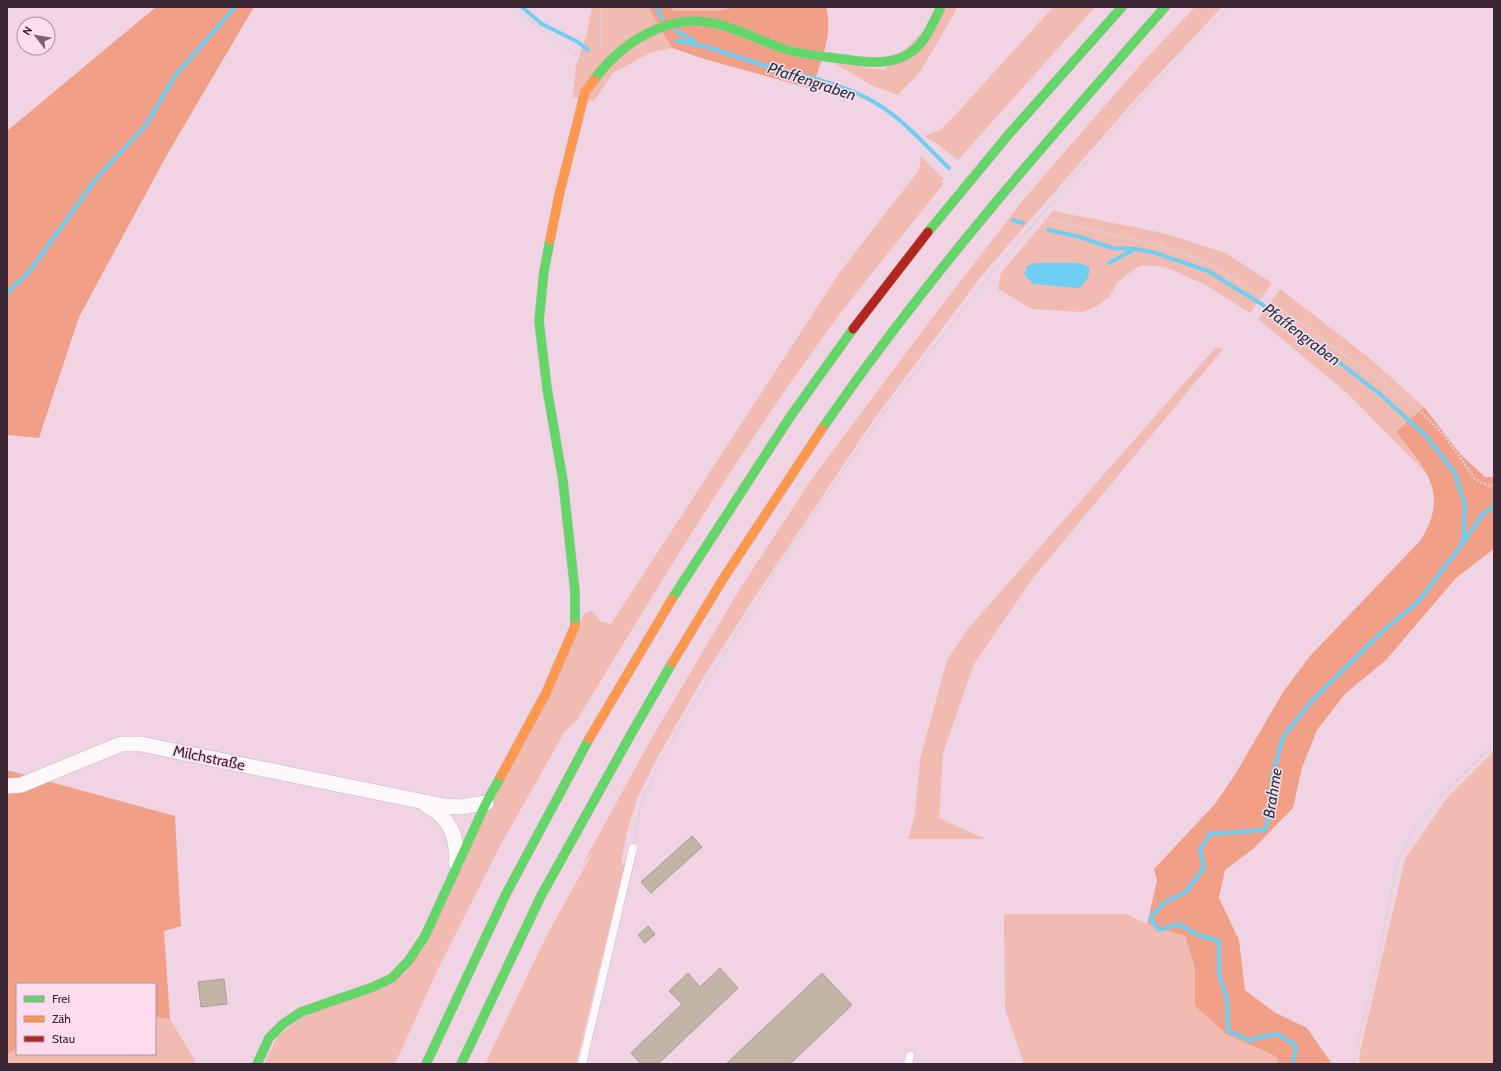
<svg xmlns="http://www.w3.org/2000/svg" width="1501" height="1071" font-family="Cabin,sans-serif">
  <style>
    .green { fill: #f1bbb1 }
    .forest { fill: #f1a087 }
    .water { fill: #6fcef3 }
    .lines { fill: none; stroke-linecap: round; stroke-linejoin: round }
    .stream { stroke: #6fcef3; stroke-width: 4 }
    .building { fill: #c3b5a6; stroke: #aa9c9a }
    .lane-casing { stroke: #c9b3c0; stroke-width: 9 }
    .street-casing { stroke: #c9b3c0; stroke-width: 16 }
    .fast-casing { stroke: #c9b3c0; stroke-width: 10 }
    .slow-casing { stroke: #c9b3c0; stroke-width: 10 }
    .jam-casing { stroke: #c9b3c0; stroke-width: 10 }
    .path { stroke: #dad1d6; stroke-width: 2.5; stroke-dasharray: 2 2; stroke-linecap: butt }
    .lane { stroke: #fdf9fb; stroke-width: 8 }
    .street { stroke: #fdf9fb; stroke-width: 15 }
    .fast { stroke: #63d668; stroke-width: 9 }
    .slow { stroke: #ff974d; stroke-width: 9 }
    .jam { stroke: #b3261e; stroke-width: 9 }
    .labels { text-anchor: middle; stroke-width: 3; stroke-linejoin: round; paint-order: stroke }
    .street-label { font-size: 15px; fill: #3a2632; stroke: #fcdced }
    .water-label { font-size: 16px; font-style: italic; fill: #1b3843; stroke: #fcdced }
  </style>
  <rect width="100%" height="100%" fill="#f0d4e4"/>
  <path class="green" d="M592 7H648L672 48 650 53 613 73 594 101 573 97 576 65 587 33Z
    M671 7H733L719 11H674Z
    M948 7H957L954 14 920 72 898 95 873 86 834 63 884 70Z
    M1053 7H1095L958 160 937 144 924 136 940 130 958 112Z
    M1195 7H1222L1132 103 983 274 874 419 752 601 703 678 656 760 637 799 627 831 621 865 625 863 576 1064H485L545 939 594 850 581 867 653 736 738 592 811 480 923 330 1023 200 1141 64Z
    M921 156 944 179 941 181 943 184C905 233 865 280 828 330 737 455 657 588 577 720L565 731 501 844 438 969 395 1064H264L278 1036 301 1018 406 973 584 614 592 611 601 622 611 624 840 272 919 170Z
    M1053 211 1163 233 1226 253 1272 283 1250 313 1206 285 1165 267 1144 265 1136 268 1118 282 1109 297 1096 307 1082 312 1032 309 998 289 1001 273Z
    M1280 289 1367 356 1424 407 1396 432 1428 475 1348 394 1258 319Z
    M1216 347 1223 349 1033 578 974 664 943 753 939 818 985 839H908L915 814 920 759 947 660 967 630Z
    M1494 751V1064H1360L1359 1056 1405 859 1447 798Z
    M1004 914H1126L1147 924 1185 935 1195 968V1006L1226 1034 1277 1057 1278 1064H1024L1005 1009Z
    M155 1017 170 1019 197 1064H7V1055L17 1048V1054H155Z"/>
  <path class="forest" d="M156 7H254L168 153 79 317 39 438 7 435V131Z
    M648 7H671L674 11H719L733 7H826C834 34 820 63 812 89L701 58 672 48Z
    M1424 407 1462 456 1485 477H1494V549L1456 578 1386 660 1345 694 1317 730 1302 768 1293 808 1253 849 1225 870 1219 898 1239 940 1245 990 1274 1012 1307 1028 1332 1064H1278L1277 1057 1226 1034 1195 1006V968L1185 936 1147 924 1157 881 1154 869 1215 804 1236 773 1283 692 1310 656 1420 541C1451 492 1425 470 1396 432Z
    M7 770 175 816 181 926 164 931 170 1019 155 1017V984H17V1048L7 1055Z"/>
  <path class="water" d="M1035 263H1080L1089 267C1090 277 1086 282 1079 288L1033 284 1024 274 1027 266Z"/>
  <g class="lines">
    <path class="stream" d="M522 7 542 24 578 42 588 50
      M656 7 662 18
      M676 31 694 41
      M676 41C708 44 736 58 767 66 805 77 844 83 879 105 906 122 926 146 949 168
      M1013 220 1023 223
      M1048 230 1080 237 1112 248 1136 249 1156 253 1208 271 1263 305 1314 343 1380 394 1426 436 1455 473 1465 505 1463 542
      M1109 263 1135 249
      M7 293 29 272 96 179 146 125 175 76 235 7
      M1293 1064 1296 1045 1277 1034 1249 1040 1228 1031 1227 999 1219 975V941L1198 935 1179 924 1159 930 1150 918 1164 903 1186 892 1204 868 1200 850 1210 834 1265 830 1270 812 1272 777 1283 737 1311 702 1334 679 1383 631 1418 602 1463 543 1483 514 1494 506"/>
  </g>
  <path class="building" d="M692 836 702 847 651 893 641 882Z
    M648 926 655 934 645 943 638 935Z
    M720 968 738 988 658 1064H641L631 1053 682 1004 669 991 688 973 700 987Z
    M822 973 852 1005 790 1064H726Z
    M224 979 227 1004 201 1007 198 982Z"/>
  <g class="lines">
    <defs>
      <path id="lane" d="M582 1064 633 848
        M908 1064 910 1056"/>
      <path id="street" d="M7 786 21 785 121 744H141L444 806 459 807 486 803
        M426 805C450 817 458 837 456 863"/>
      <path id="fast" d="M594 80C620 44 666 13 713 23 738 28 762 42 787 50 807 55 829 57 850 60 871 63 896 65 914 50 927 39 933 22 941 7
        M928 232 1009 134 1122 7
        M550 240 544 271 539 321 547 388 563 481 575 592V626
        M822 429C925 279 1045 143 1165 7
        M672 599 790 417 853 329
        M257 1064 269 1038 283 1024 301 1012 373 987 392 978 409 960 425 936 486 803 501 776
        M426 1064 506 894 589 739
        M461 1064 541 896 630 736 672 663"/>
      <path id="slow" d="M550 240 560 191 585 92 594 80
        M672 663 723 579 822 429
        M589 739 672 599
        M501 776 546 693 575 626"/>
      <path id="jam" d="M853 329 928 232"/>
    </defs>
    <use href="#lane" class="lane-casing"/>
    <use href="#street" class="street-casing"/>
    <use href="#fast" class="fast-casing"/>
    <use href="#slow" class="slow-casing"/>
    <use href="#jam" class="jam-casing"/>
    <path class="path" d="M511 7 586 62
      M601 46V7
      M1039 217 1176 250 1211 265 1282 310 1416 407 1445 436 1475 479 1489 486 1494 485
      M635 839 641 804 658 765 683 721 787 552 889 405 995 269 1147 91 1229 7
      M1353 1064 1378 960 1397 864C1415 813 1458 781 1494 743"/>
    <use href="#lane" class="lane"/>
    <use href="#street" class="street"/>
    <use href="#fast" class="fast"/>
    <use href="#slow" class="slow"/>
    <use href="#jam" class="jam"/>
  </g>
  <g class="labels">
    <g class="street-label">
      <text transform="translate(209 758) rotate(12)" y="5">Milchstraße</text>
    </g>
    <g class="water-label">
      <text transform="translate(812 81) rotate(18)" y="6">Pfaffengraben</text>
      <text transform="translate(1302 334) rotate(37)" y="6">Pfaffengraben</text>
      <text transform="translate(1272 793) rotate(-81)" y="6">Brahme</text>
    </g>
  </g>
  <rect width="1501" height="1071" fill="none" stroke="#3a2632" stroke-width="16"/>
  <rect x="16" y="983" width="140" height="72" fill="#fcdced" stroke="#ae93a2"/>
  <rect x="24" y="996" width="20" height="6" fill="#63d668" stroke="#ae93a2"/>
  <text x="52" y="1003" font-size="12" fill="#3a2632">Frei</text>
  <rect x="24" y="1016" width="20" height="6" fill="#ff974d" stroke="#ae93a2"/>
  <text x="52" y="1023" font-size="12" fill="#3a2632">Zäh</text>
  <rect x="24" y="1036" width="20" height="6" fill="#b3261e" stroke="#ae93a2"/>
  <text x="52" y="1043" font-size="12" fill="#3a2632">Stau</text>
  <g transform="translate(36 36) rotate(301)"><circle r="19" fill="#fcdced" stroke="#ae93a2"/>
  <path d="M0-3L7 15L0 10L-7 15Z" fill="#7a6370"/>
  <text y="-6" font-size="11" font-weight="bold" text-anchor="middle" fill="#3a2632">N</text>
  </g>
</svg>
